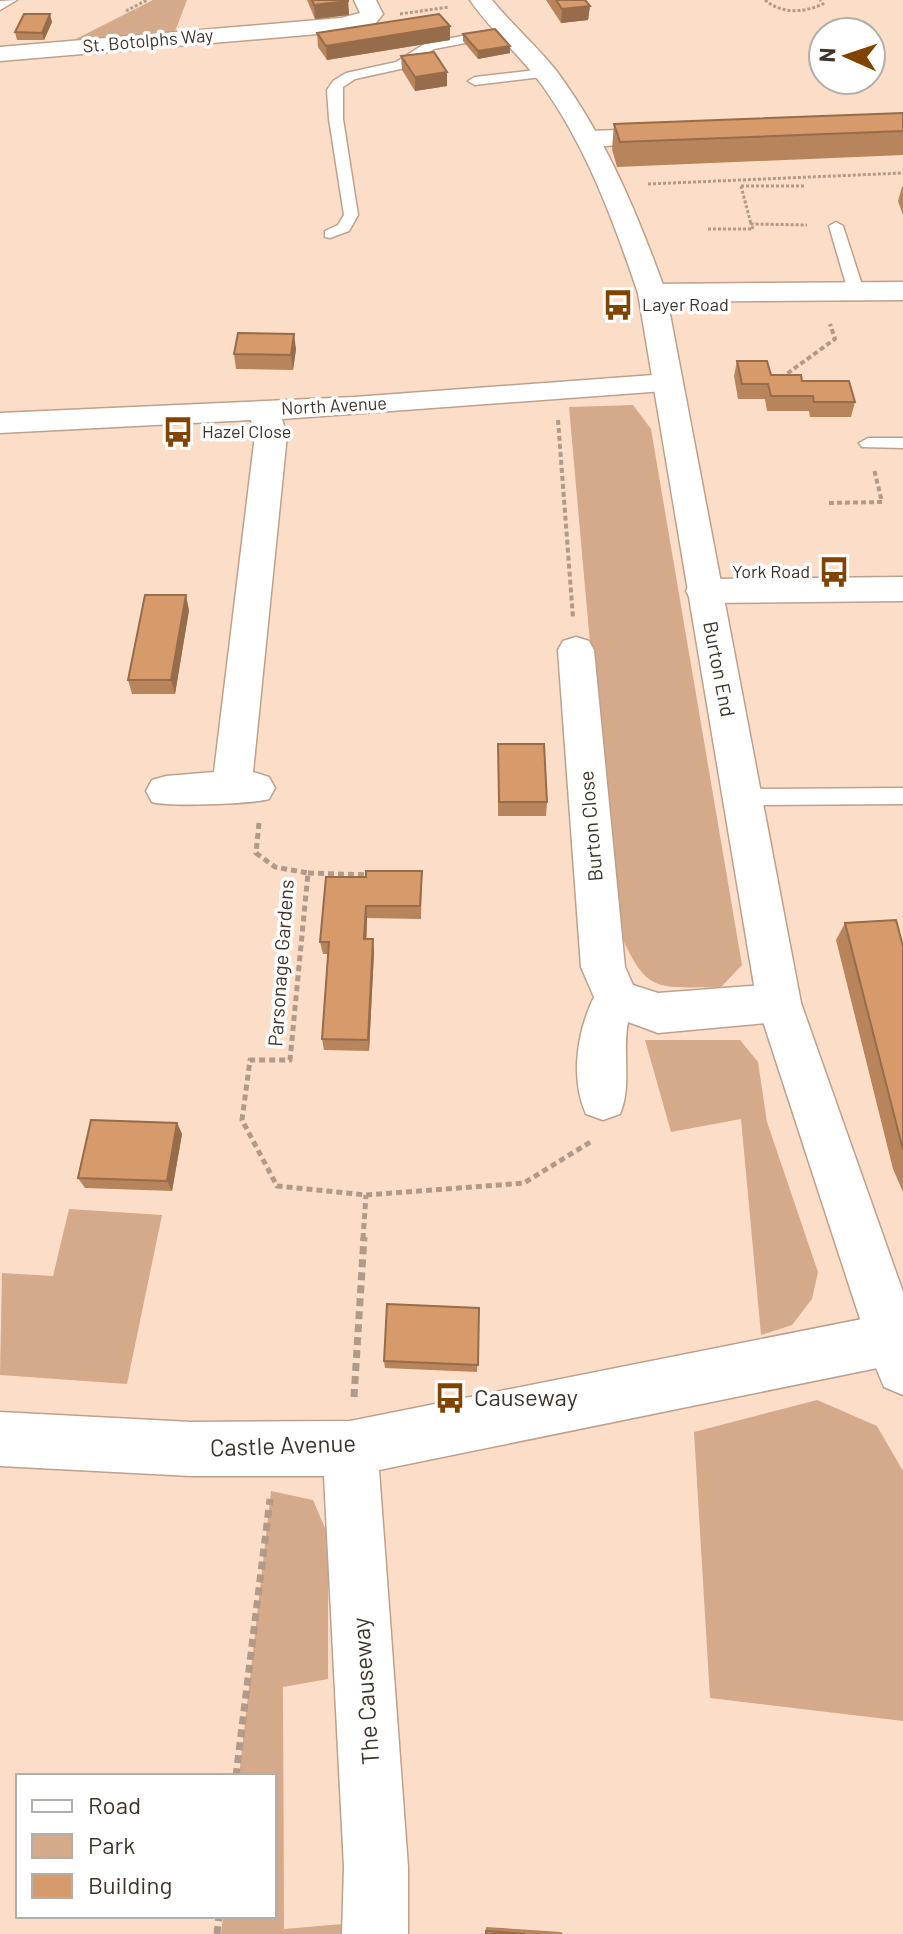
<svg xmlns="http://www.w3.org/2000/svg" width="903" height="1934" font-family="Barlow,sans-serif">
  <style>
    .green { fill: #d5aa8a }
    .lines { fill: none; stroke-linecap: round; stroke-linejoin: round }
    .lane-casing { stroke: #bda18c; stroke-width: 3 }
    .street-casing { stroke: #bda18c; stroke-width: 3 }
    .secondary-casing { stroke: #bda18c; stroke-width: 3 }
    .path-far3 { stroke: #b19a89; stroke-width: 3; stroke-dasharray: 3 2; stroke-linecap: butt }
    .path-far2 { stroke: #b19a89; stroke-width: 4; stroke-dasharray: 5 3; stroke-linecap: butt }
    .path-far1 { stroke: #b19a89; stroke-width: 5; stroke-dasharray: 6 4; stroke-linecap: butt }
    .path { stroke: #b19a89; stroke-width: 7; stroke-dasharray: 8 5; stroke-linecap: butt }
    .lane { fill: #fff; fill-rule: evenodd }
    .street { fill: #fff; fill-rule: evenodd }
    .secondary { fill: #fff; fill-rule: evenodd }
    .wall { fill: #b8845c }
    .shaded-wall { fill: #966c4b }
    .building { fill: #d69a6b; stroke: #966c4b; stroke-width: 2 }
    .labels { text-anchor: middle; stroke-width: 7; stroke-linejoin: round; paint-order: stroke }
    .far-street-label { font-size: 18px; fill: #3f342b; stroke: #fff }
    .far-poi-label { font-size: 18px; fill: #3f342b; stroke: #fff; text-anchor: start }
    .street-label { font-size: 20px; fill: #3f342b; stroke: #fff }
    .near-poi-label { font-size: 24px; fill: #3f342b; stroke: #fff; text-anchor: start }
    .near-street-label { font-size: 24px; fill: #3f342b; stroke: #fff }
  </style>
  <rect width="100%" height="100%" fill="#fcdec8"/>
  <path class="green" d="M153 0H187L174 34 66 44Z
    M633 405 651 429 742 965 721 987C647 988 648 992 615 924L569 407Z
    M645 1040H740L758 1062 767 1122 818 1272 812 1299 792 1325 761 1335 741 1119 671 1132Z
    M69 1209 162 1215 127 1384 0 1375 2 1273 53 1276Z
    M817 1400 877 1426 903 1471V1721L710 1698 694 1432Z
    M271 1491 313 1500 328 1535V1679L283 1687 284 1929 342 1924V1934H221L223 1916H274V1776H239Z"/>
  <g class="lines">
    <defs>
      <path id="lane" d="M17 0 0 10V1Z
        M493 30 499 34 497 37 434 49 405 68 355 79 343 87V119L358 215 349 231 330 238 325 237V231L338 225 344 215 329 119 327 90 333 81 346 73 396 62 426 43Z
        M545 69 550 70V76L475 85 468 81 475 77Z
        M836 222 843 226 864 291 862 294 856 296 848 291 829 226Z
        M868 438H903V448L862 447 859 443Z
        M903 788V804L742 805 734 803 731 797 734 791 742 789Z"/>
      <path id="street" d="M354 0H376L383 14 375 24 341 32 0 61V47L341 18 360 13Z
        M673 128 682 131 686 136 682 141 590 147 581 144 577 139 581 134 590 131Z
        M903 282V300L652 302 642 299 638 293 642 287 652 284Z
        M667 374 678 376 682 383 678 390 282 419 287 435 253 772 269 777 275 788 269 799C252 804 169 807 152 802L146 791 152 780 166 776 214 772 255 435 251 420 0 433V413L354 397Z
        M903 577V601L704 603 691 600 686 591 691 582 704 579Z
        M576 637 589 641 594 650 625 967 633 985 658 993 779 984 795 989 801 1003 795 1017 779 1022 658 1033 628 1022C622 1053 632 1086 620 1114L603 1120 586 1114C570 1078 577 1032 594 997L581 967 558 650 563 641Z
        M892 1313 903 1317V1361L892 1365 379 1470 408 1867V1934H342L344 1867 324 1476H191L0 1466V1412L191 1422 350 1421Z"/>
      <path id="secondary" d="M470 0H492C513 26 538 47 558 73 607 140 638 215 666 293L801 1003 903 1292V1395L884 1387 876 1368 757 1003 638 293C613 220 587 148 542 85 520 55 491 31 470 0Z"/>
    </defs>
    <use href="#lane" class="lane-casing"/>
    <use href="#street" class="street-casing"/>
    <use href="#secondary" class="secondary-casing"/>
    <path class="path-far3" d="M765 0C781 14 804 13 823 4L820 0
      M126 11 147 0
      M400 14 449 7
      M648 184 903 173
      M741 186H806
      M741 186 751 224
      M708 229H753L751 224 807 225"/>
    <path class="path-far2" d="M781 378 835 339 830 324
      M558 420 573 618
      M829 503 882 502 874 469"/>
    <path class="path-far1" d="M259 823 256 853 275 867 308 873 290 1060H250L242 1120 277 1186 366 1195 524 1183 592 1141
      M308 873 371 875
      M363 1239 366 1195"/>
    <path class="path" d="M354 1397 364 1237
      M236 1776 270 1499
      M217 1934 219 1916"/>
    <use href="#lane" class="lane"/>
    <use href="#street" class="street"/>
    <use href="#secondary" class="secondary"/>
  </g>
  <path class="wall" d="M307 0H348L349 15 315 19Z
    M546 0H585L590 6 588 20 561 23Z
    M52 22 44 40H17L15 32Z
    M317 33 450 40 327 60 318 47Z
    M463 34 510 46V53L478 59 463 41Z
    M401 56 447 72V86L415 91 402 70Z
    M903 113V155L617 167 612 149 614 124Z
    M902 187H903V215L898 201Z
    M296 349 293 370 236 369 234 354Z
    M737 361 771 375 802 381 855 402 851 417H810L809 411H767L765 399H738L734 376Z
    M189 610 175 694H132L128 680Z
    M498 744 547 802 546 816H498Z
    M422 871 421 919 367 918 366 939 374 952 369 1051 324 1050 322 1039 328 954H323L320 942 366 877Z
    M845 923 903 946V1192L893 1169 836 940Z
    M177 1123 182 1134 172 1191 85 1188 78 1178Z
    M479 1308 477 1372 385 1368 384 1361Z
    M486 1927 561 1932 563 1934H485Z"/>
  <path class="shaded-wall" d="M348 1 349 15 315 19 314 5Z
    M590 6 588 20 561 23 562 9Z
    M50 14 52 22 44 40 42 33Z
    M450 26V40L327 60 326 46Z
    M510 46V53L478 59V51Z
    M447 72V86L415 91V77Z
    M294 334 296 349 293 370 291 355Z
    M186 595 189 610 175 694 171 680Z
    M366 906 367 918 366 952 364 939Z
    M373 939 374 952 369 1051 368 1040Z
    M177 1123 182 1134 172 1191 167 1181Z"/>
  <path class="building" d="M312 0H348V1L314 5Z
    M556 0H585L590 6 562 9Z
    M24 14H50L42 33 15 32Z
    M439 14 450 26 326 46 317 33Z
    M495 29 510 46 478 51 463 34Z
    M434 52 447 72 415 77 401 56Z
    M903 113V131L620 142 614 124Z
    M238 333 294 334 291 355 234 354Z
    M737 361H767L771 375H801L802 381H849L855 402H814L813 396H771L768 384H742Z
    M145 595H186L171 680H128Z
    M498 744H544L547 802H499Z
    M366 871H422L420 906H366L364 939H373L368 1040 322 1039 329 942H320L326 877H366Z
    M896 920 903 946V1150L845 923Z
    M91 1120 177 1123 167 1181 78 1178Z
    M387 1304 479 1308 478 1365 384 1361Z
    M486 1931 525 1934H486Z"/>
  <defs>
    <symbol id="bus-bare" viewBox="-9 -9 18 18"><path d="M-5-6H5V4H4V6H2V4H-2V6H-4V4H-5ZM-3.5-4V0h7V-4ZM-3.5 1.2v1.5H-2V1.2ZM2 1.2v1.5H3.5V1.2Z" fill="#804300" stroke="#fff" stroke-width="2.5" paint-order="stroke"/></symbol>
  </defs>
  <g fill-rule="evenodd">
    <use href="#bus-bare" x="596" y="283" width="44" height="44"/>
    <use href="#bus-bare" x="156" y="410" width="44" height="44"/>
    <use href="#bus-bare" x="812" y="550" width="44" height="44"/>
    <use href="#bus-bare" x="428" y="1376" width="44" height="44"/>
  </g>
  <g class="labels">
    <g class="far-street-label">
      <text transform="translate(148 41) rotate(-5)" y="6">St. Botolphs Way</text>
      <text transform="translate(334 406) rotate(-3)" y="6">North Avenue</text>
    </g>
    <g class="far-poi-label">
      <text x="642" y="311">Layer Road</text>
      <text x="202" y="438">Hazel Close</text>
      <text x="810" y="578" text-anchor="end">York Road</text>
    </g>
    <g class="street-label">
      <text transform="translate(719 669) rotate(79)" y="7">Burton End</text>
      <text transform="translate(591 826) rotate(-95)" y="7">Burton Close</text>
      <text transform="translate(281 963) rotate(-86)" y="7">Parsonage Gardens</text>
    </g>
    <g class="near-poi-label">
      <text x="474" y="1406">Causeway</text>
    </g>
    <g class="near-street-label">
      <text transform="translate(283 1446) rotate(-2)" y="8">Castle Avenue</text>
      <text transform="translate(366 1691) rotate(-94)" y="8">The Causeway</text>
    </g>
  </g>
  <rect x="16" y="1774" width="260" height="144" fill="#ffffff" stroke="#b2aeaa" stroke-width="2"/>
  <rect x="32" y="1800" width="40" height="12" fill="#ffffff" stroke="#b2aeaa" stroke-width="2"/>
  <text x="88" y="1814" font-size="24" fill="#3f342b">Road</text>
  <rect x="32" y="1834" width="40" height="24" fill="#d5aa8a" stroke="#b2aeaa" stroke-width="2"/>
  <text x="88" y="1854" font-size="24" fill="#3f342b">Park</text>
  <rect x="32" y="1874" width="40" height="24" fill="#d69a6b" stroke="#b2aeaa" stroke-width="2"/>
  <text x="88" y="1894" font-size="24" fill="#3f342b">Building</text>
  <g transform="translate(847 56) rotate(273)"><circle r="38" fill="#ffffff" stroke="#b2aeaa" stroke-width="2"/>
  <path d="M0-6L14 30L0 20L-14 30Z" fill="#804300"/>
  <text y="-12" font-size="22" font-weight="bold" text-anchor="middle" fill="#3f342b">N</text>
  </g>
</svg>
